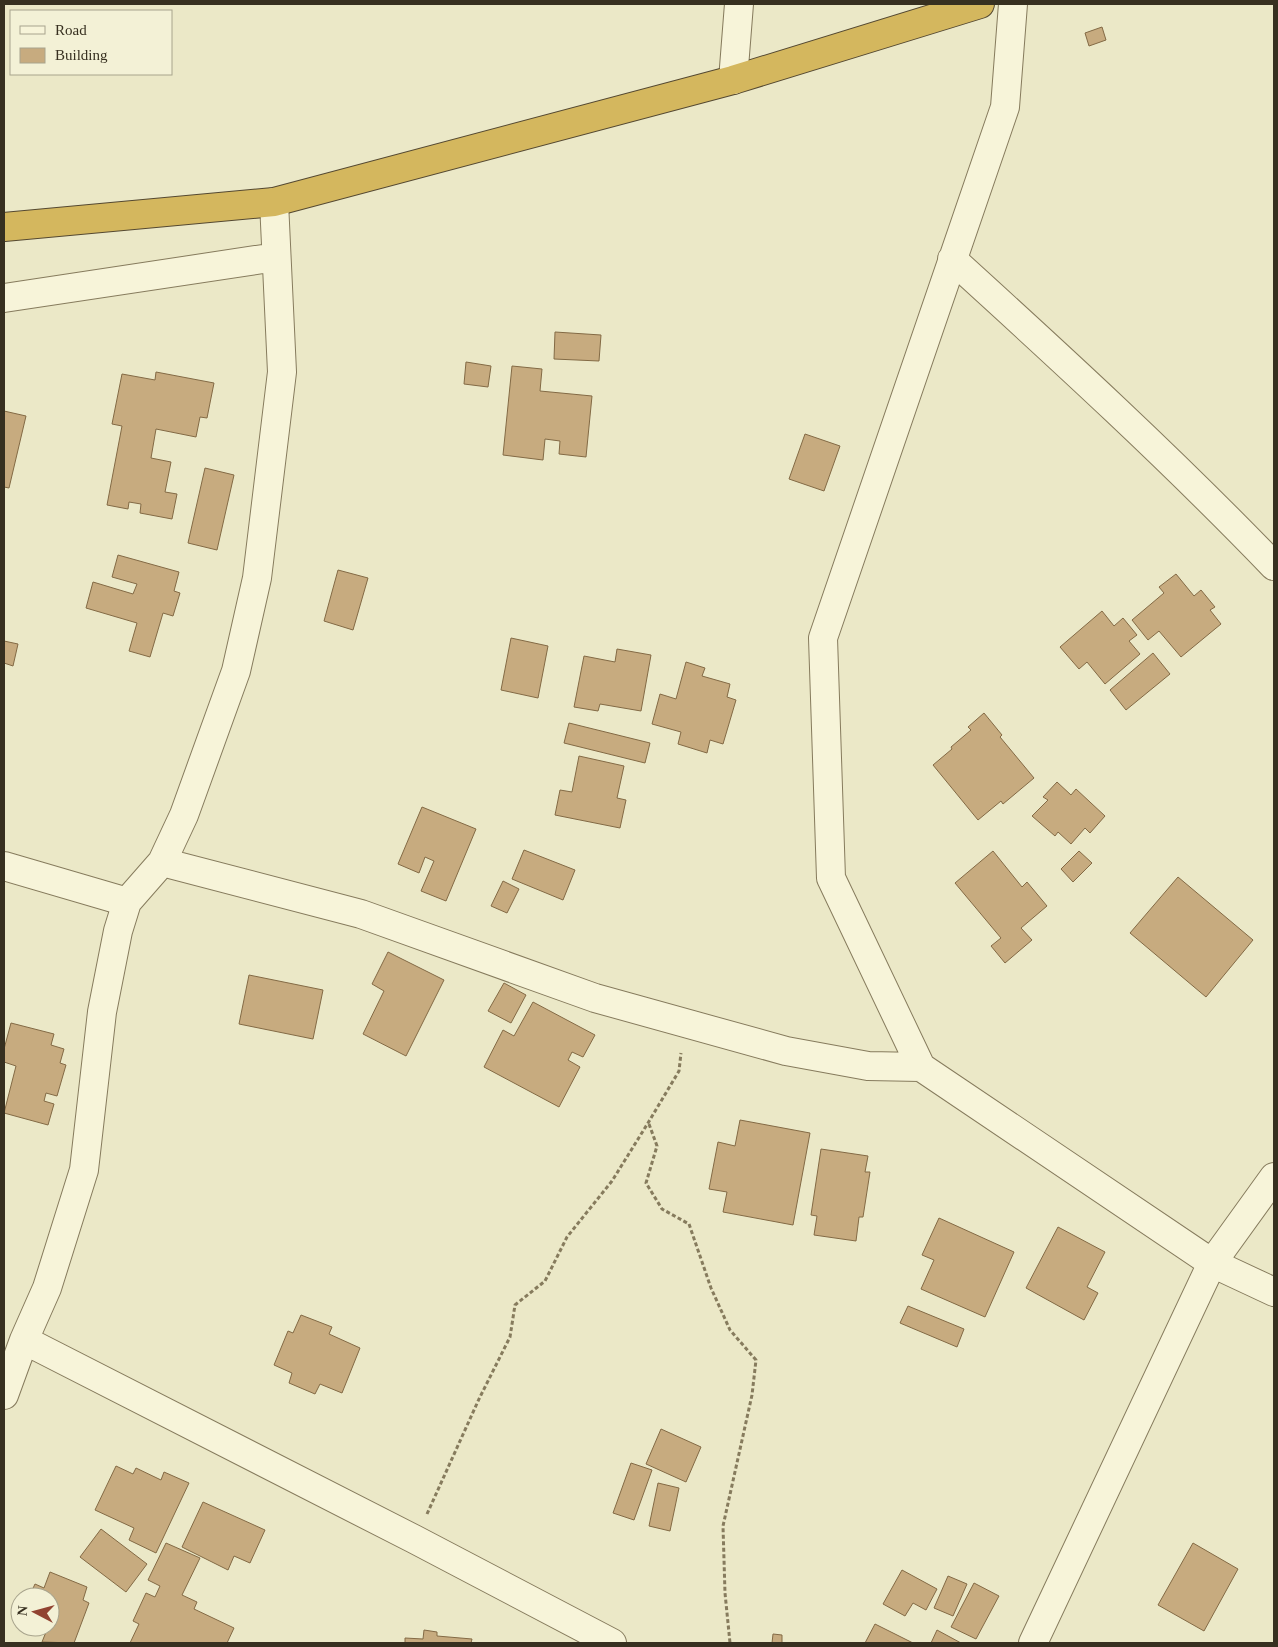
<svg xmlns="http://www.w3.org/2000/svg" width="1278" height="1647" font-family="'Times New Roman',serif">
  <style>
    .building { fill: #c7ab7f; stroke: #836a45 }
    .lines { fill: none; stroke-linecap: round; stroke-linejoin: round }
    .minor-casing { stroke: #867b5d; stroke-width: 30 }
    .highway-casing { stroke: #544831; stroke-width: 30 }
    .path { stroke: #867b5d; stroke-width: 3; stroke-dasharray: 4 2.5; stroke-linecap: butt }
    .minor { stroke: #f7f4d9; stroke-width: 28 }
    .highway { stroke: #d4b75e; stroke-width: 28 }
  </style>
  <rect width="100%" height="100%" fill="#ebe8c7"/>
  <path class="building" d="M1102 27 1106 40 1089 46 1085 33Z
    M555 332 601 335 599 361 554 359Z
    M466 362 491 366 488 387 464 384Z
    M512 366 542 369 540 391 592 396 586 457 559 454 560 441 545 439 543 460 503 455Z
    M156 372 214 383 207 418 200 417 196 437 156 429 151 458 171 462 165 492 177 494 172 519 140 513 141 504 129 502 128 509 107 505 122 426 112 424 122 374 155 380Z
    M4 411 26 416 9 488 4 487Z
    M805 434 840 446 824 491 789 479Z
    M205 468 234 475 217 550 188 543Z
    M118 555 179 572 174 591 180 593 173 616 163 613 150 657 129 651 137 623 86 608 93 582 133 594 137 584 112 577Z
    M338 570 368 578 353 630 324 621Z
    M1176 574 1194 596 1201 590 1215 607 1210 610 1221 624 1181 657 1159 631 1148 640 1132 620 1164 593 1159 587Z
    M1102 611 1114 626 1123 618 1137 635 1129 641 1140 654 1105 684 1087 662 1079 669 1060 647Z
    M511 638 548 646 538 698 501 690Z
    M4 641 18 644 13 666 4 663Z
    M617 649 651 655 641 711 600 704 598 711 574 707 584 656 615 662Z
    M1153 653 1170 674 1126 710 1110 690Z
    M686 662 705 668 702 676 730 684 727 697 736 700 723 744 710 740 707 753 678 744 681 732 652 724 660 694 676 699Z
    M984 713 1002 735 1000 737 1034 778 1003 804 1001 801 978 820 933 765 952 749 951 747 971 730 968 727Z
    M569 723 650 743 645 763 564 743Z
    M579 756 624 766 617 798 626 800 620 828 555 815 560 790 572 792Z
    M1057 782 1071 795 1076 789 1105 816 1090 833 1085 828 1071 844 1058 832 1055 836 1032 816 1048 800 1043 797Z
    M422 807 476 829 446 901 421 891 434 861 425 857 419 873 398 864Z
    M524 850 575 870 563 900 512 879Z
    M993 851 1022 887 1027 882 1047 906 1021 928 1032 940 1005 963 991 946 1001 938 955 883Z
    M1079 851 1092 863 1073 882 1061 869Z
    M1178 877 1253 940 1206 997 1130 933Z
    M503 881 519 889 507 913 491 906Z
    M388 952 444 980 406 1056 363 1034 384 991 372 984Z
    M249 975 323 990 313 1039 239 1024Z
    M504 983 526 995 511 1023 488 1011Z
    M533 1002 595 1035 583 1057 572 1052 568 1060 580 1067 559 1107 484 1067 503 1030 514 1036Z
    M11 1023 54 1034 51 1045 64 1049 60 1063 66 1065 57 1096 46 1093 44 1101 54 1104 48 1125 4 1113 16 1066 4 1062V1049Z
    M740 1120 810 1133 793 1225 723 1212 727 1192 709 1189 718 1142 735 1146Z
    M821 1149 868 1156 865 1172H870L863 1217H859L856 1241 814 1235 817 1216 811 1215Z
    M939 1218 1014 1252 985 1317 921 1289 934 1260 922 1255Z
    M1058 1227 1105 1252 1087 1287 1098 1293 1084 1320 1026 1288Z
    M908 1306 964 1329 957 1347 900 1323Z
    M301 1315 332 1327 329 1334 360 1348 342 1393 320 1384 315 1394 289 1383 292 1373 274 1365 288 1331 293 1333Z
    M661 1429 701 1447 686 1482 646 1464Z
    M631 1463 652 1470 634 1520 613 1513Z
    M116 1466 133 1474 136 1468 161 1480 164 1472 189 1483 156 1553 129 1540 134 1528 95 1510Z
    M658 1483 679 1488 670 1531 649 1526Z
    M203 1502 265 1530 250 1563 234 1556 228 1570 182 1547Z
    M101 1529 147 1564 126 1592 80 1557Z
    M166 1543 200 1558 182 1595 197 1602 194 1609 234 1628 227 1643H130L139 1624 133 1621 146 1593 155 1597 160 1586 148 1580Z
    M1193 1543 1238 1569 1204 1631 1158 1605Z
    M902 1570 937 1589 926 1610 913 1603 905 1616 883 1604Z
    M50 1572 87 1587 83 1600 89 1603 74 1643 42 1642 46 1632 33 1627H50V1597H29L35 1584 44 1588Z
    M948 1576 967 1584 953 1616 934 1608Z
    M974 1583 999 1596 976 1639 951 1627Z
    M875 1624 913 1643H865Z
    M424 1630 437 1632V1636L472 1639 471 1643H405V1638L423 1639Z
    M937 1630 961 1643H931Z
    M773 1634 782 1635V1643H772Z"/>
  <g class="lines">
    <defs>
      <path id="minor" d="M1013 4 1005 107 823 638 831 878 921 1067 1212 1263 1274 1292
        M733 80 739 4
        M952 259C1062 359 1171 459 1274 566
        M4 298 276 257
        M162 862 361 914 595 998 786 1051 868 1066 921 1067
        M4 866 127 902
        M24 1340 414 1539 612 1643
        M4 1395 24 1340 47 1288 84 1170 102 1012 118 931 127 902 162 862 184 815 236 671 257 578 282 372 274 202
        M1033 1643 1212 1263 1274 1177"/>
      <path id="highway" d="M4 227 274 202 733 80 980 4"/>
    </defs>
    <use href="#minor" class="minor-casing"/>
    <use href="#highway" class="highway-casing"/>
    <path class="path" d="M649 1124 657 1146 646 1183 662 1209 689 1224 711 1288 730 1330 756 1360 752 1395 723 1526 725 1593 730 1643
      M427 1514 479 1399 510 1337 515 1305 545 1281 567 1237 612 1181 648 1123 679 1071 681 1053"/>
    <use href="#minor" class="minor"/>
    <use href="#highway" class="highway"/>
  </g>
  <rect width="1278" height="1647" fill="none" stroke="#373020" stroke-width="10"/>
  <rect x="10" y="10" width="162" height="65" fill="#f3f1d6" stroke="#a8a48d"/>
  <rect x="20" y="26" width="25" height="8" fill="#f7f4d9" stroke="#a8a48d"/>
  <text x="55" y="35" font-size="15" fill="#373020">Road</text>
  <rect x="20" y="48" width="25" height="15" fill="#c7ab7f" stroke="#a8a48d"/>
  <text x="55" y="60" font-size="15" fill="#373020">Building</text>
  <g transform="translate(35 1612) rotate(276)"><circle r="24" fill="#f3f1d6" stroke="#a8a48d"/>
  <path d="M0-4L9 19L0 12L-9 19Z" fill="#914331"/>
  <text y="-8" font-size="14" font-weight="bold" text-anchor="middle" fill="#373020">N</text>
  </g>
</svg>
